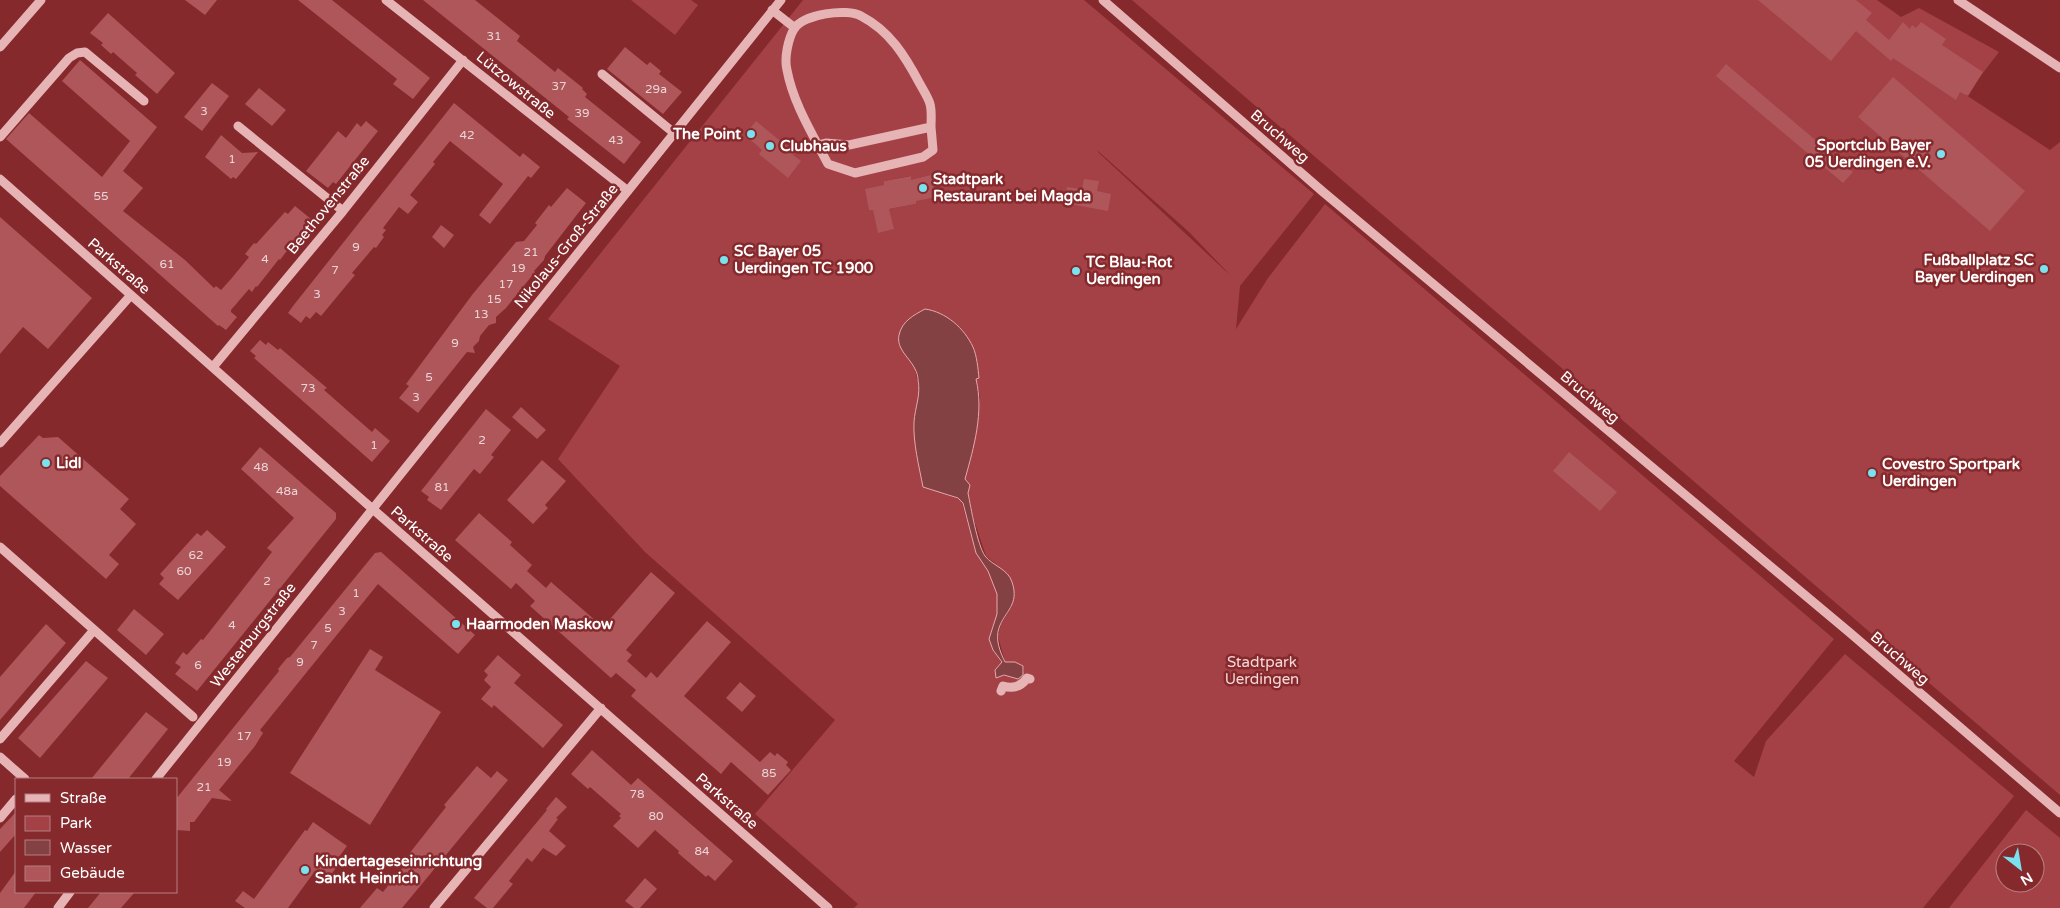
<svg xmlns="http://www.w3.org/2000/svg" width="2060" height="908" font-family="'Varela Round',sans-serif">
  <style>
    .green { fill: #a34146; fill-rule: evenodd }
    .water { fill: #844143; stroke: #e7a8ac }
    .building { fill: #ae565a }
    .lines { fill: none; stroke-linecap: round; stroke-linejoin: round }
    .minor { stroke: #e7b4b6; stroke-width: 9 }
    .poi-dot { fill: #7ae1ee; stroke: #85292c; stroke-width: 2 }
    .labels { text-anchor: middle; stroke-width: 5; stroke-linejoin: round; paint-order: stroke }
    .number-label { font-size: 12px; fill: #ebd5d6 }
    .street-label { font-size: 15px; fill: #fff; stroke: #85292c }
    .poi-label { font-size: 15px; font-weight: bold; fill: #fff; stroke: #85292c; text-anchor: start }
    .park-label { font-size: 15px; fill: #f6d7d9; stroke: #85292c }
  </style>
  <rect width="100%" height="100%" fill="#85292c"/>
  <path class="green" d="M631 0H691L698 5 675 35Z
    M803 0H1084L1314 194 1240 286 1236 329 1268 278 1325 204 1834 639 1734 761 1754 777 1766 741 1845 654 2014 796 1923 908H854L858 904 755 814 835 720 645 552 558 459 620 366 548 319ZM1098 151 1189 232 1231 276 1098 152ZM910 176 916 204 889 209 884 181ZM915 368 979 378 976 379 980 397 975 436 965 479 970 485 968 493 973 517 986 556 1004 571 1013 583 1012 606 1001 624 998 636 1005 662H1015L1023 666 1024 672 1009 676H998L995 670 1002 663 993 650 989 639 997 614V594L988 571 976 553 961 500 923 486 916 448 914 421 920 396Z
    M1132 0H1877L1901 17 1919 8 1999 52 1966 95 2050 150 2060 142V795Z
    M2026 810 2060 838V908H1949ZM2005 853H2035V883H2005Z"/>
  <path class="water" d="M925 309C946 312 964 328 973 347 977 356 978 369 979 378L976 379C984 412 974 447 965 479L970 485 968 493C971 508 977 544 985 556 993 566 1008 569 1012 582 1020 605 1004 612 999 628 995 639 1000 652 1005 662H1015L1023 666V675L1018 679 1004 675 996 678 995 670 1002 662 993 650 989 639 997 614V594L988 571 976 553 963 503 958 498 923 487C919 466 913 443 914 422 915 407 921 395 918 380 918 377 917 372 915 369 910 358 896 349 899 335 902 321 914 315 925 309Z"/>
  <path class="building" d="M185 0H217L205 15Z
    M298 0H332L430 78 413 99 393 84 397 79Z
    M423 0H475L520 36 517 41 555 72 558 68 583 88 582 89 587 94 585 97 641 142 624 164 567 119 569 117Z
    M1758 0H1856L1872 13 1866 20 1889 40 1903 22 1910 29 1912 25 1916 28 1921 22 1946 39 1942 45 1983 72 1968 96 1960 92 1956 100 1893 58 1891 61 1856 31 1831 61Z
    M108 13 175 73 157 94 135 75 137 73 113 52 111 54 101 45 103 43 90 33Z
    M625 47 647 65 650 62 661 71 659 74 682 92 663 114 607 69Z
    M80 60 157 127 123 171 143 188 123 211 185 260 214 288 216 286 221 290 231 279 249 257 245 254 254 243 256 244 285 212 288 214 295 206 311 219 280 260 279 259 257 287 256 286 252 292 249 289 231 310V312L237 317 226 330 219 325 218 326 6 139 29 113 102 177 130 141 62 81Z
    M1726 64 1853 172 1843 183 1716 76Z
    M1893 77 2025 191 1990 231 1858 117Z
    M212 83 229 96 202 131 184 117Z
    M259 88 286 110 272 126 245 104Z
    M454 103 520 157 523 153 540 167 531 178 528 176 490 224 479 215 503 184 450 141 433 162 435 164 410 195 418 202 408 214 399 207 383 228 386 230 382 235 384 237 376 248 374 247 352 273 355 275 321 316 316 312 310 319 306 316 301 323 288 313 293 306Z
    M366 121 378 131 336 184 333 182 328 188 306 171 338 131 346 138 357 123 361 127Z
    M756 121 795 153 793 155 801 161 788 178 759 154 762 150 745 135Z
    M221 135 242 153 258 152 236 179 233 177 231 179 205 157Z
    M931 175 936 197 916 201V204L889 209 894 229 878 233 873 210H869L865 189 884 185V181L911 176V180Z
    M1084 179 1099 181 1097 191 1111 194 1108 211 1064 203 1067 187 1082 189Z
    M567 188 586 203 545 256 544 260 534 271 535 272 506 308 496 317V323L489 325 480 336 479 341 473 347 475 353 467 352 418 413 399 398 409 386 406 384 472 295 516 242 524 241 537 225 535 223 549 205 551 207Z
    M0 217 92 298 48 349 23 327 0 354Z
    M441 225 454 235 444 248 432 237Z
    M260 340 266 345 268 342 278 350 280 348 327 388 324 390 372 432 375 428 390 441 372 462 254 358 256 356 250 351Z
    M521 407 546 430 537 439 512 417Z
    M486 409 511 430 491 455 494 457 480 474 474 469 441 510 427 500 429 497 421 491Z
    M39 435 43 438 58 437 129 499 120 509 136 524 109 555 119 564 106 579 0 486V476Z
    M260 447 336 513V519L197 691 175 674 181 667 175 663 183 652 187 655 201 639 203 640 272 552 267 548 294 518 241 469Z
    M1569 452 1617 492 1600 511 1553 471Z
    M542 460 566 481 545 505 548 508 533 524 507 500Z
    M479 513 512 542 510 545 532 565 527 571 546 588 551 582 603 627 651 572 675 593 626 650 632 655 627 661 646 678 651 672 657 678 707 621 731 642 684 696 760 762 770 752 775 756 777 753 788 762 786 765 791 770 768 795 731 762 721 774 631 696 636 690 616 673 611 678 530 606 535 601 516 583 511 589 455 540Z
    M207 530 226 547 178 600 159 584 164 578 160 574 197 533 201 536Z
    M381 552 475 635 458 654 378 584 260 730 263 733 255 746 219 790 232 801 212 798 194 822H190V831L176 830V799L279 671 278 669 287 658 290 657 375 553Z
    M134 609 164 634 146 655 117 630Z
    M46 624 66 643 0 720V677Z
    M370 649 383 657 375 670 441 712 370 825 290 773Z
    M498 655 521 675 514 683 563 725 543 748 494 705 492 708 481 699 491 687 484 680 488 675 484 671Z
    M86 661 108 678 40 758 18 738Z
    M740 682 756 696 742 712 726 698Z
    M146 712 168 729 128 779H91Z
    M592 750 631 785 638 778 733 861 715 881 708 875 706 877 678 853 679 851 655 830 638 848 613 826 621 818 619 816 621 814 590 787 588 789 571 774Z
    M477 766 491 778 497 771 508 780 402 908H360L377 888 383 892 404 866 401 864 446 807 444 805Z
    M556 797 567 807 556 818 558 819 549 831 566 846 556 856 543 848 532 862 527 858 509 881 513 884 493 908H487L474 898 547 810 546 809Z
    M16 812V834L0 852V829Z
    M313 822 347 846 333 865 336 868 327 880 315 871 288 908H245L235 901 243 891 254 899 305 830 307 831Z
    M16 871V892H36L24 908H0V893Z
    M645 878 657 889 640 908H634L625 901Z
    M101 892H135L121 908H88Z"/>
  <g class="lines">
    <path class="minor" d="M386 0 628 191
      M1103 0 1322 191 1849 632 2060 813
      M1958 0 2060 68
      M772 10 795 28
      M0 47 41 0
      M602 74 674 133
      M238 126 343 211
      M0 137 69 58 77 53 85 52 144 101
      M818 145 826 143 849 145 931 127C931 120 932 111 930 104 928 97 923 90 920 84 905 56 890 31 861 16 847 8 803 14 794 29 788 39 784 59 787 70 793 103 813 135 828 164L855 173 923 157 933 150 931 127
      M0 179 359 497 828 908
      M213 367 343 211 463 60
      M0 443 131 295
      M0 547 193 717
      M1001 691 1003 686C1013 689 1021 687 1027 678L1030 679
      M0 739 94 630
      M0 757 25 779
      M156 779 781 0
      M0 818 16 799
      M58 908 70 892
      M434 908 601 708"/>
  </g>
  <g class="poi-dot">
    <circle cx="751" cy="134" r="5"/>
    <circle cx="770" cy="146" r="5"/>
    <circle cx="1941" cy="154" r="5"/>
    <circle cx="923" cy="188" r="5"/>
    <circle cx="724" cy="260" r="5"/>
    <circle cx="2044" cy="269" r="5"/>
    <circle cx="1076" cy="271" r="5"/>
    <circle cx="46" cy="463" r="5"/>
    <circle cx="1872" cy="473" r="5"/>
    <circle cx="456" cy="624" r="5"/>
    <circle cx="305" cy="870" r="5"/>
  </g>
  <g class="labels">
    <g class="number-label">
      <text x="494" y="40">31</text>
      <text x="559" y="90">37</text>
      <text x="656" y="93">29a</text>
      <text x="204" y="115">3</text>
      <text x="582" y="117">39</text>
      <text x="467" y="139">42</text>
      <text x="616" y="144">43</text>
      <text x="232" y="163">1</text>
      <text x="101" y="200">55</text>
      <text x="356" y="251">9</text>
      <text x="531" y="256">21</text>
      <text x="265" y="263">4</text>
      <text x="167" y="268">61</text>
      <text x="518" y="272">19</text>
      <text x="335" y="274">7</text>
      <text x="506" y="288">17</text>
      <text x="317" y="298">3</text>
      <text x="494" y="303">15</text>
      <text x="481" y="318">13</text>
      <text x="455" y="347">9</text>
      <text x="429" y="381">5</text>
      <text x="308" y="392">73</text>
      <text x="416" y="401">3</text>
      <text x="482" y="444">2</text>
      <text x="374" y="449">1</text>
      <text x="261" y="471">48</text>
      <text x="442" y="491">81</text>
      <text x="287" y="495">48a</text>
      <text x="196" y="559">62</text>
      <text x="184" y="575">60</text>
      <text x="267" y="585">2</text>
      <text x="356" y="597">1</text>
      <text x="342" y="615">3</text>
      <text x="232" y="629">4</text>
      <text x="328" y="632">5</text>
      <text x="314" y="649">7</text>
      <text x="300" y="666">9</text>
      <text x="198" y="669">6</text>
      <text x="244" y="740">17</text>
      <text x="224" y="766">19</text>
      <text x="769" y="777">85</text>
      <text x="204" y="791">21</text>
      <text x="637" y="798">78</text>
      <text x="656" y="820">80</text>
      <text x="702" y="855">84</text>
    </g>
    <g class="street-label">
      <text transform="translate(516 85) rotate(39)" y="5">Lützowstraße</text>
      <text transform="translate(1280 136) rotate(41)" y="5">Bruchweg</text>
      <text transform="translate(328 205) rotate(-51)" y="5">Beethovenstraße</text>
      <text transform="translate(566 246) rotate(-51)" y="5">Nikolaus-Groß-Straße</text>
      <text transform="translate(119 266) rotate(41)" y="5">Parkstraße</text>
      <text transform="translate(1590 397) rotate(40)" y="5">Bruchweg</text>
      <text transform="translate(422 534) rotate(41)" y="5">Parkstraße</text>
      <text transform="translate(253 635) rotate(-52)" y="5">Westerburgstraße</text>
      <text transform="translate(1900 658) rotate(41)" y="5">Bruchweg</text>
      <text transform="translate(727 801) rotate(41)" y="5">Parkstraße</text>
    </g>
    <g class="poi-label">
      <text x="741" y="139" text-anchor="end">The Point</text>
      <text x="1931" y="150" text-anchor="end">Sportclub Bayer<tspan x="1931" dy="17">05 Uerdingen e.V.</tspan></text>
      <text x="780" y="151">Clubhaus</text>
      <text x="933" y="184">Stadtpark<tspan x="933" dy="17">Restaurant bei Magda</tspan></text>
      <text x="734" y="256">SC Bayer 05<tspan x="734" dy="17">Uerdingen TC 1900</tspan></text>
      <text x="2034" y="265" text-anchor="end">Fußballplatz SC<tspan x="2034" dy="17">Bayer Uerdingen</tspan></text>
      <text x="1086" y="267">TC Blau-Rot<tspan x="1086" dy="17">Uerdingen</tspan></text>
      <text x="56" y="468">Lidl</text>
      <text x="1882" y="469">Covestro Sportpark<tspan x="1882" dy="17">Uerdingen</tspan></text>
      <text x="466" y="629">Haarmoden Maskow</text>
      <text x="315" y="866">Kindertageseinrichtung<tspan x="315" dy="17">Sankt Heinrich</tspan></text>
    </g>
    <g class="park-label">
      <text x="1262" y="667">Stadtpark<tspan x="1262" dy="17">Uerdingen</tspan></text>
    </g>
  </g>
  <rect x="15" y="778" width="162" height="115" fill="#85292c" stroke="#b67f80"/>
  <rect x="25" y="794" width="25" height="8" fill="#e7b4b6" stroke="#b67f80"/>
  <text x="60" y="803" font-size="15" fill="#ffffff">Straße</text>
  <rect x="25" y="816" width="25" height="15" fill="#a34146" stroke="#b67f80"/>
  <text x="60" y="828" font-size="15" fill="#ffffff">Park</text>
  <rect x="25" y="840" width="25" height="15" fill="#844143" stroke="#b67f80"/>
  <text x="60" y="853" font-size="15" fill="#ffffff">Wasser</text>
  <rect x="25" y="866" width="25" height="15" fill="#ae565a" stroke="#b67f80"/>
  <text x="60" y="878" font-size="15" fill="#ffffff">Gebäude</text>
  <g transform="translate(2020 868) rotate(149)"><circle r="24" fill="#85292c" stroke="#b67f80"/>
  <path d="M0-4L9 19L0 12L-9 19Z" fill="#7ae1ee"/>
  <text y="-8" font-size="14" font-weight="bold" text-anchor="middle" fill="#ffffff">N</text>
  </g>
</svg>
